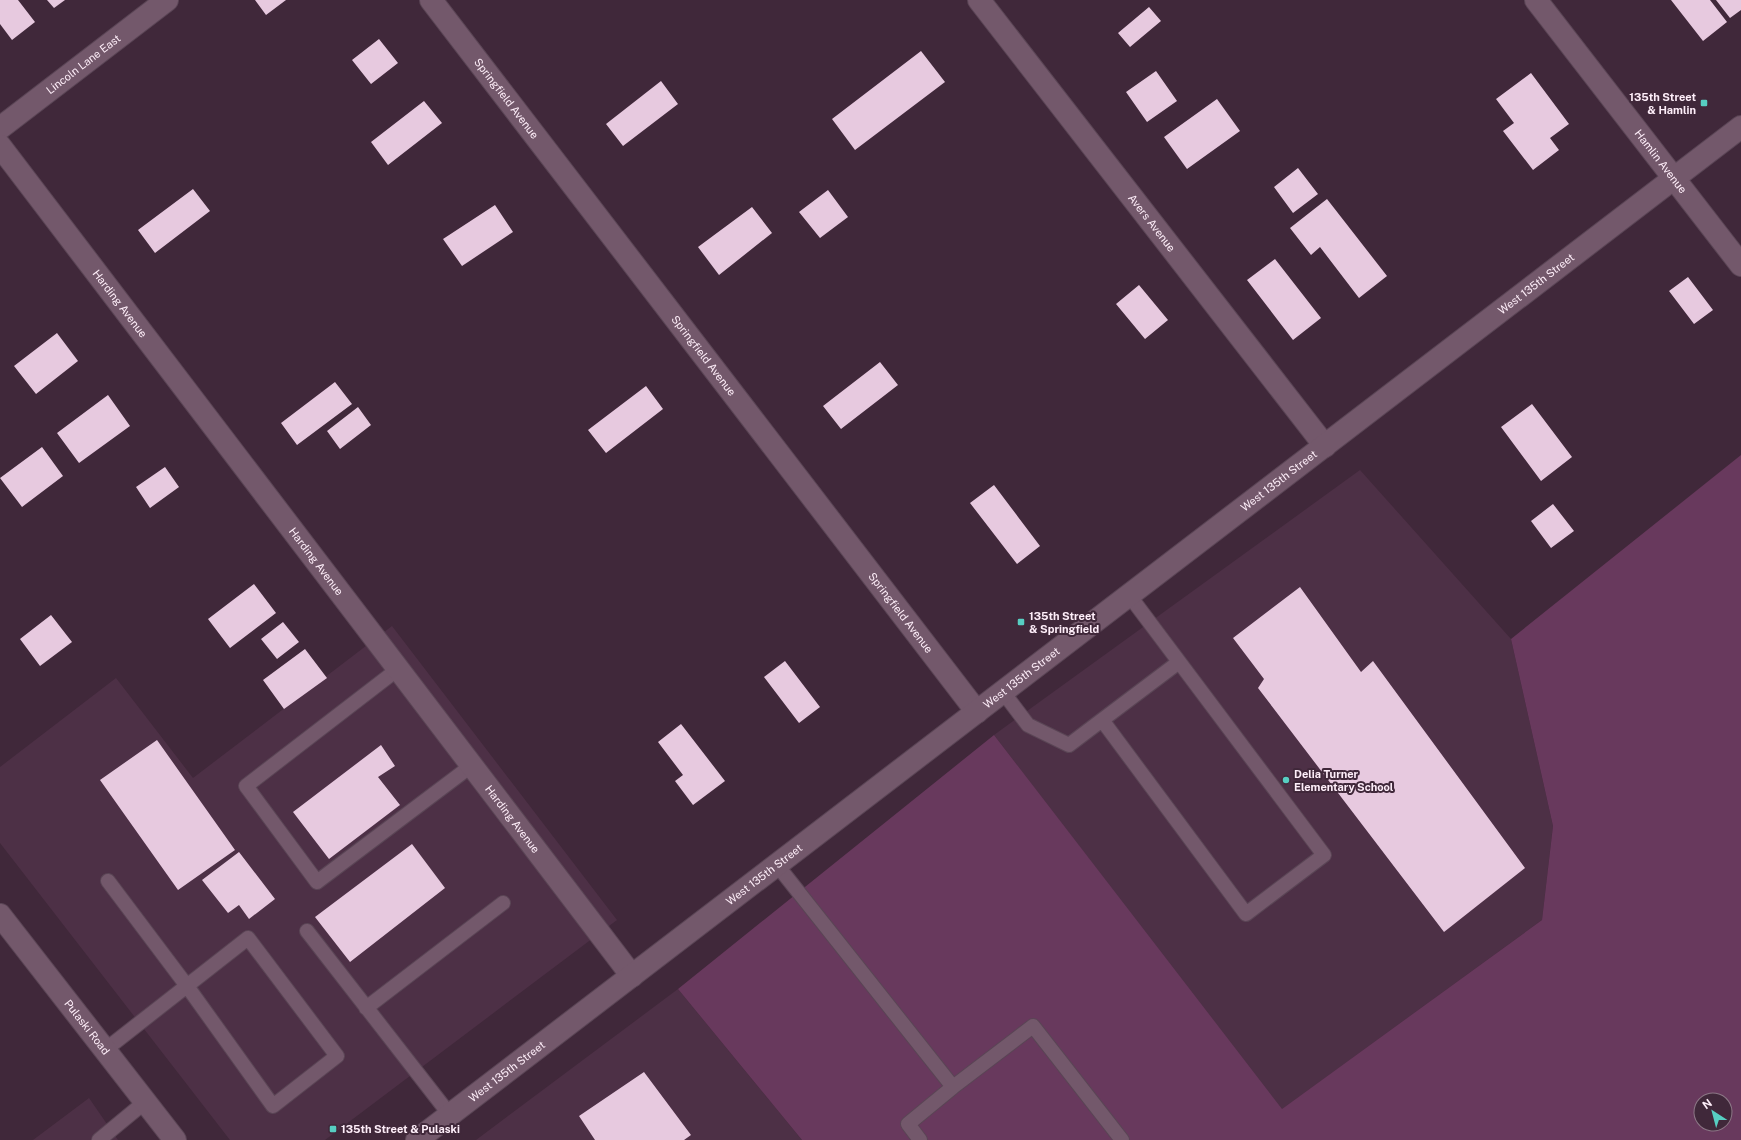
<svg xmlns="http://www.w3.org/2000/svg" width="1741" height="1140" font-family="'Public Sans',sans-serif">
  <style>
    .built { fill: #4d3046 }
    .green { fill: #68395d; fill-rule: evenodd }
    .building { fill: #e7c9df }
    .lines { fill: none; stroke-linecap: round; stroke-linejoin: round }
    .service-casing { stroke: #5a4555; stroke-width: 16 }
    .minor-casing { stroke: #5a4555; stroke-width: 24 }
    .tertiary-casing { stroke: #5a4555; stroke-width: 24 }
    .secondary-casing { stroke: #5a4555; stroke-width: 24 }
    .service { stroke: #73586b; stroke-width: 14 }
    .minor { stroke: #73586b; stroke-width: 22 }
    .tertiary { stroke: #73586b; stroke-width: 22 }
    .secondary { stroke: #73586b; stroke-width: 22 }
    .poi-dot { fill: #57cec2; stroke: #40283a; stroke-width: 1.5 }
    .labels { text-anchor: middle; stroke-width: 4; stroke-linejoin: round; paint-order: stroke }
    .street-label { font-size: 11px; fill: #feeef9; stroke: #40283a }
    .poi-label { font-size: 11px; font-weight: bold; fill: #feeef9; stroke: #40283a; text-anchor: start }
  </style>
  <rect width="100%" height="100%" fill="#40283a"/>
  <path class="built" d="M1360 470 1511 639 1553 826 1542 920 1281 1110 994 735Z
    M392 626 617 920 325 1140H230L0 843V767L116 678 193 778Z
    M678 989 802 1140H476Z
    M89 1098 118 1140H33Z"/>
  <path class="green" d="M1741 455V1140H802L678 989 994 735 1282 1109 1542 920 1553 826 1511 639ZM1701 1100H1725V1124H1701Z"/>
  <path class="building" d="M0 0H18L35 22 12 40 0 24Z
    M47 0H65L54 8Z
    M255 0H286L266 15Z
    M1671 0H1710L1727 22 1703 41Z
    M1716 0H1741V10L1730 18Z
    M1149 7 1161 21 1130 47 1118 33Z
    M379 39 398 63 371 84 352 60Z
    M921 51 945 82 855 150 832 119Z
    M1156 71 1177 101 1147 122 1126 92Z
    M1531 73 1569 124 1550 138 1559 150 1533 170 1503 131 1514 123 1496 99Z
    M661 81 678 104 623 146 606 124Z
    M1217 99 1240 131 1187 169 1164 137Z
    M424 101 442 123 388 165 371 142Z
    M1298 168 1318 194 1293 213 1274 187Z
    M193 189 210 211 155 253 138 230Z
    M828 190 848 217 820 238 799 212Z
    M1327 199 1387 276 1359 298 1320 247 1311 255 1290 228Z
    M495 205 513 232 462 266 443 239Z
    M752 207 772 233 719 275 698 247Z
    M1275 259 1321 318 1293 340 1247 280Z
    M1688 277 1713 310 1694 324 1669 291Z
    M1139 285 1168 320 1145 339 1116 304Z
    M57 333 78 361 36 394 14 366Z
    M880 362 898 385 841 429 823 406Z
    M335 382 352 404 297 445 281 423Z
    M646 386 663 409 606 453 588 430Z
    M108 395 130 426 79 463 57 433Z
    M1532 404 1572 457 1541 481 1501 427Z
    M358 407 371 425 340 449 327 431Z
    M42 447 63 476 22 507 0 478Z
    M165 467 179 487 150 508 136 487Z
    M994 485 1040 546 1017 564 970 503Z
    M1553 504 1574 531 1551 548 1531 521Z
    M254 584 276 613 230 648 208 619Z
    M1300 587 1361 672 1373 661 1525 868 1444 932 1258 688 1264 679 1233 638Z
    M51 615 72 642 40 666 20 639Z
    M283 622 299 642 277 659 261 639Z
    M305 649 327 678 284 709 263 680Z
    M785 661 820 707 799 723 764 677Z
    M681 724 725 781 693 805 675 781 683 775 658 742Z
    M157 740 235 850 178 890 100 780Z
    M381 745 395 766 378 777 400 805 329 859 293 812Z
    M412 844 445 888 350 962 315 917Z
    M239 852 275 899 249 919 239 905 228 913 202 880Z
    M644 1072 691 1135 684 1140H595L579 1116Z"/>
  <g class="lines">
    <defs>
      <path id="service" d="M398 669 246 786 317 882 471 766
        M1003 692 1028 725 1069 745 1102 720 1246 914 1324 855 1129 595
        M1102 720 1179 662
        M777 865 953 1087
        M307 931 450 1115
        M366 1008 503 903
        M105 1050 248 938 337 1056 273 1106 187 986 108 881
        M99 1140 145 1102
        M920 1140 908 1124 953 1087 1033 1026 1122 1140"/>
      <g id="minor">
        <path id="s1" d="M431 0 977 712"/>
        <path id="s2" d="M979 0 1325 446"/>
        <path id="s3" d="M1536 0 1741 265"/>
        <path id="s4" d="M0 128 167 0"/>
        <path id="s5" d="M0 146 632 976"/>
      </g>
      <g id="tertiary">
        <path id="s6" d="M417 1140 1741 127"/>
      </g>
      <g id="secondary">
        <path id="s7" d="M0 915 175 1140"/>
      </g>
    </defs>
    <use href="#service" class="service-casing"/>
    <use href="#minor" class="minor-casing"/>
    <use href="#tertiary" class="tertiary-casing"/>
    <use href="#secondary" class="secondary-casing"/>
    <use href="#service" class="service"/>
    <use href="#minor" class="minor"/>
    <use href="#tertiary" class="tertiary"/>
    <use href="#secondary" class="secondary"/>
  </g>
  <g class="poi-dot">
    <rect x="1700" y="99" width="8" height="8" rx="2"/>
    <rect x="1017" y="618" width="8" height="8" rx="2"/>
    <circle cx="1286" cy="780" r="4"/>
    <rect x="329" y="1125" width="8" height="8" rx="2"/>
  </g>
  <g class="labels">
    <g class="street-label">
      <text dy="4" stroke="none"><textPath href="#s4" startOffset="105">Lincoln Lane East</textPath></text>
      <text dy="4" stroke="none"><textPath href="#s1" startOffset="124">Springfield Avenue</textPath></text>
      <text dy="4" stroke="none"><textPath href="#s3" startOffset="204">Hamlin Avenue</textPath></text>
      <text dy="4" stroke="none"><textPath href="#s2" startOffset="282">Avers Avenue</textPath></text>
      <text dy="4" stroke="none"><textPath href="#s6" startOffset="1409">West 135th Street</textPath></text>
      <text dy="4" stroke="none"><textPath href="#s5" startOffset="198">Harding Avenue</textPath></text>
      <text dy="4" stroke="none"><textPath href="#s1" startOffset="448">Springfield Avenue</textPath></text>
      <text dy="4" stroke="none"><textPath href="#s6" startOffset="1085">West 135th Street</textPath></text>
      <text dy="4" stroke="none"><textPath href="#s5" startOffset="522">Harding Avenue</textPath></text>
      <text dy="4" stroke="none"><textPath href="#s1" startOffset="772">Springfield Avenue</textPath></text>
      <text dy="4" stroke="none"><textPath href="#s6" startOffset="761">West 135th Street</textPath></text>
      <text dy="4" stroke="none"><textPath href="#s5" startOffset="846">Harding Avenue</textPath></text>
      <text dy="4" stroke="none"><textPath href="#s6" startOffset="437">West 135th Street</textPath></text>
      <text dy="4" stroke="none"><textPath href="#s7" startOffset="142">Pulaski Road</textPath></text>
      <text dy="4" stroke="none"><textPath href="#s6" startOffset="113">West 135th Street</textPath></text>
    </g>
    <g class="poi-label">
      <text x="1696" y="101" text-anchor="end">135th Street<tspan x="1696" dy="13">&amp; Hamlin</tspan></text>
      <text x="1029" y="620">135th Street<tspan x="1029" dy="13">&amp; Springfield</tspan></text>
      <text x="1294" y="778">Delia Turner<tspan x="1294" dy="13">Elementary School</tspan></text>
      <text x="341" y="1133">135th Street &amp; Pulaski</text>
    </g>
  </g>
  <g transform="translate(1713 1112) rotate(324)"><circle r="19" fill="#40283a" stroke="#8c7786"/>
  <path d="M0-3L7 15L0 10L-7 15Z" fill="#57cec2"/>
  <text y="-6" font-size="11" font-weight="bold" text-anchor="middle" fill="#feeef9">N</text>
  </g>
</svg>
